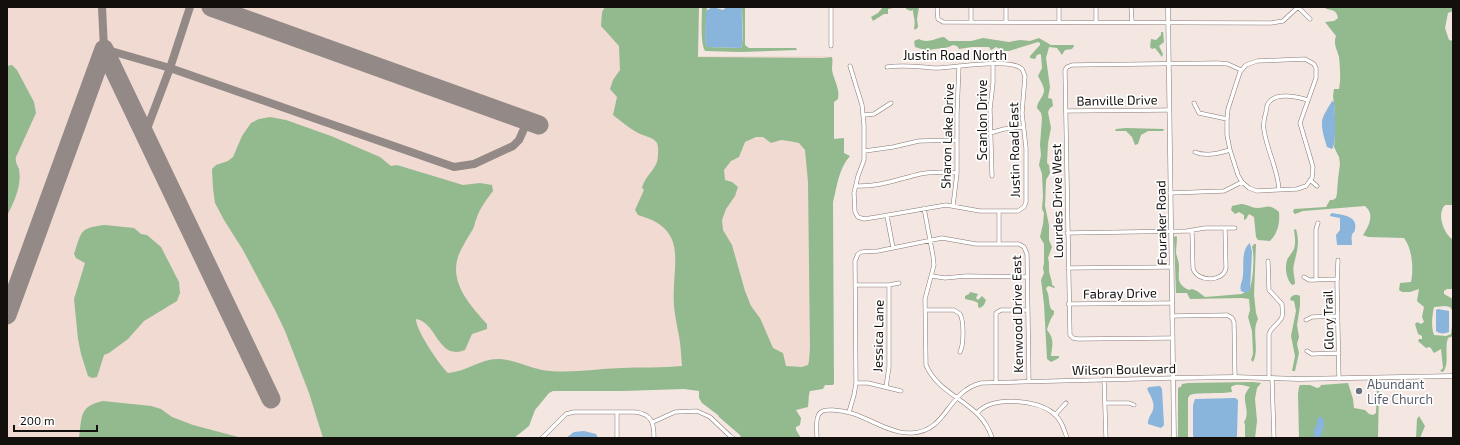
<svg xmlns="http://www.w3.org/2000/svg" width="1460" height="445" font-family="'Exo 2',sans-serif">
  <style>
    .built { fill: #f0dad2 }
    .forest { fill: #93b98e; fill-rule: evenodd }
    .water { fill: #89b4db }
    .lines { fill: none; stroke-linecap: round; stroke-linejoin: round }
    .taxiway { stroke: #938986; stroke-width: 8 }
    .runway { stroke: #938986; stroke-width: 19 }
    .minor-casing { stroke: #867975; stroke-width: 4.5 }
    .major-casing { stroke: #867975; stroke-width: 5 }
    .minor { stroke: #fff; stroke-width: 3.5 }
    .major { stroke: #fff; stroke-width: 4 }
    .worship-dot { fill: #6b7280; stroke: #fff; stroke-width: 1.5 }
    .labels { text-anchor: middle; stroke-width: 3.5; stroke-linejoin: round; paint-order: stroke }
    .street-label { font-size: 13px; fill: #130f0d; stroke: #fff }
    .worship-label { font-size: 13px; fill: #5b616d; stroke: #fff; text-anchor: start }
  </style>
  <rect width="100%" height="100%" fill="#f4e6e1"/>
  <path class="built" d="M7 7H697L696 56H829L833 380 551 389 511 438H7Z"/>
  <path class="forest" d="M605 7H699L698 57 823 58 832 57C833 61 832 66 832 70 834 81 840 88 838 99L834 102V139L844 138V153L850 156C839 168 837 186 833 202L834 383 833 385H825L823 389 810 391C808 397 809 401 808 407L796 410 801 418 800 425 796 427V430L801 438H741L740 435 719 417 718 415 702 403 699 398V391L684 389 623 391H553L549 393 535 410 529 426 514 438H323L309 393 285 331 275 310 243 250 224 220 215 203 213 188 212 169 216 165 228 161 233 157 242 136 251 123 259 119 270 117 286 120 331 136 380 157 391 166 397 165 463 185 480 183 492 185 493 191C487 199 480 208 477 217 475 221 475 225 473 229 468 237 463 245 459 254 448 282 470 305 487 324V329L472 334 465 350C438 361 437 322 416 319 415 329 440 366 448 373 465 372 480 359 498 359 513 359 527 367 542 370 568 374 595 369 621 368 641 367 662 368 682 366 681 356 681 346 679 336 677 326 675 316 674 306 671 264 691 230 638 215L635 210 644 190 642 188C644 178 653 172 657 162 658 157 659 148 657 143 653 137 644 136 638 133 629 128 621 121 613 115L617 97 610 89 613 80 620 70 619 46 601 26 602 12ZM756 137H763L771 143 781 140 789 141 799 143 805 150 808 182 810 348 809 361 808 365 802 367 786 366 783 353 773 348 760 318 751 306 745 291 732 245 723 230 722 220 726 209 735 196 738 187 732 182 725 180 724 170 731 161 739 157 745 142Z
    M702 7H707L705 40 707 47 741 48C744 42 742 16 742 7H745V45L749 48H796L797 50 740 52 705 51C700 42 702 18 702 7Z
    M883 7H898L888 9V14H884L873 21 871 17 878 13Z
    M906 7H919L917 19 918 27 915 30 914 28C916 21 913 16 913 10L911 11 906 9Z
    M1324 7H1453V11L1448 13 1445 28 1449 40 1453 41V205H1445C1436 214 1444 234 1453 240V289H1447L1444 291V294L1453 299V336L1448 338C1444 348 1450 363 1443 372L1440 371 1443 368 1441 349 1434 353 1430 347 1426 348 1418 341 1419 339H1422V336L1418 334 1415 324 1417 322 1421 324 1424 322 1422 317 1424 307 1417 301 1419 289 1410 292H1402L1399 290 1400 283 1411 282C1414 269 1412 248 1404 238L1368 237 1363 235C1369 226 1375 214 1365 206L1303 211 1295 214 1293 212 1294 209 1326 207 1330 200H1333L1336 198 1337 193 1338 179 1340 164 1339 157 1334 147 1335 137 1334 118 1335 113 1333 96 1334 89H1339C1341 80 1340 67 1339 57 1337 49 1333 44 1336 36L1325 22 1334 21 1338 18C1336 7 1329 12 1324 7ZM1445 306 1450 307 1452 310V326L1451 334 1446 336 1434 335C1431 327 1432 316 1434 307Z
    M1161 32H1163L1164 42 1159 46 1163 54 1162 57 1155 48 1152 49 1150 47 1151 39 1156 40 1161 35Z
    M944 37 949 41H971L983 38 1009 42 1020 40 1030 41 1039 38 1051 45H1074V46L1072 49 1065 50 1062 55 1057 48 1049 47 1046 58 1050 87 1048 98 1052 99 1053 106 1050 108 1048 112 1051 128 1048 143 1047 163 1049 165 1050 173 1046 180 1045 206 1049 225V240L1052 247 1048 258C1050 264 1048 270 1050 275 1051 279 1052 281 1052 285L1055 287 1054 288 1049 286 1047 287 1046 289C1050 296 1048 302 1051 309L1054 311V314C1051 317 1048 326 1047 330 1055 339 1052 346 1051 356H1059V358L1051 362 1047 359 1044 304 1041 280 1044 273 1043 268 1044 263V244L1040 237 1043 224 1044 213 1042 209 1043 196 1042 174 1039 165 1041 155 1040 145 1042 118 1041 113 1037 108C1037 101 1045 96 1044 89 1043 84 1040 80 1038 76L1042 68 1041 55 1040 54 1037 55 1035 59 1030 58V56L1040 45V43L1038 42 1009 51H1004L996 47 991 50 989 47H972L959 49 957 46 953 45C945 50 936 47 928 51L915 47 914 41 919 39C928 44 935 38 944 37Z
    M12 65 17 70 34 102 36 113 16 157C15 162 17 164 19 169 22 186 14 202 7 216V66Z
    M1126 128 1164 129 1163 131H1148L1141 135 1138 144 1135 145 1132 137 1126 131H1115L1116 129Z
    M1241 204C1247 204 1252 208 1257 208 1267 208 1269 203 1279 212 1280 223 1278 233 1270 241L1258 240 1256 237 1254 217 1249 214 1246 219 1244 220V215L1239 212 1235 214 1231 210 1232 206Z
    M105 225 134 228 141 234 147 235 161 247 179 282 180 293 177 301 144 321 128 339 109 353 104 355 97 377 92 378 88 376 81 354 78 339 74 299 85 263 76 258 74 254C82 231 79 228 105 225Z
    M1296 229C1300 243 1297 251 1294 264 1292 271 1295 277 1295 284L1292 285C1286 279 1284 266 1288 258 1290 255 1292 253 1294 249 1296 243 1295 237 1294 230Z
    M1176 236 1177 237C1177 242 1176 248 1176 253 1177 257 1179 262 1179 266 1179 278 1176 284 1189 290L1192 289 1197 291 1205 297 1242 294 1243 293 1249 291C1253 283 1255 255 1252 247L1254 244H1256L1254 295 1256 313 1258 319C1251 332 1260 349 1253 362L1251 360 1253 354 1252 331 1248 317 1250 310 1249 299 1242 298 1190 299 1187 293H1176L1174 237Z
    M970 292 978 294 976 298 978 300 982 296 986 300 984 305 980 308 978 307V303L974 301 965 299V296L969 294Z
    M1294 295H1298L1300 296V306L1297 325 1299 337 1297 344 1299 353 1295 371H1292L1295 356 1291 336 1296 311 1294 301 1290 300 1291 297Z
    M1253 382 1261 383 1257 388 1255 399 1257 421 1255 438H1245V425L1244 422C1250 413 1244 405 1245 396 1245 394 1248 389 1250 387 1244 385 1236 383 1231 387L1232 392C1222 394 1197 392 1190 395L1188 398V438H1178V389L1179 387H1181L1182 384 1188 383Z
    M1348 383 1353 399 1354 408 1365 410 1369 414 1373 415 1376 413 1377 385 1379 386 1378 438H1299L1298 394 1299 387 1300 385H1310L1317 388 1320 387 1321 385Z
    M103 401 151 406 161 409 172 417 193 425 242 438H79C82 417 79 406 103 401Z
    M1419 416 1425 426 1420 438H1416L1417 419Z"/>
  <path class="water" d="M713 7 723 10 727 7H742C741 17 744 41 741 48L707 47 705 40 706 11 709 9Z
    M1332 101 1334 102C1335 111 1337 143 1332 149L1327 147C1325 140 1322 132 1322 124 1321 117 1329 107 1332 101Z
    M1332 213C1341 215 1358 215 1355 229 1354 235 1354 230 1352 235 1351 238 1352 241 1352 245H1337L1336 235 1340 230V218L1330 216V215Z
    M1250 243 1252 252 1250 290 1246 293 1241 291C1239 285 1243 281 1243 275 1244 265 1241 250 1250 243Z
    M1438 309 1449 311V332C1445 334 1439 334 1436 331V310Z
    M1160 386 1162 389 1164 425 1161 428 1148 424C1148 419 1149 418 1151 414 1157 405 1151 397 1147 389L1149 387Z
    M1235 398 1238 400 1237 436 1236 438 1194 437 1193 436V405L1195 399Z
    M1318 417H1321L1324 420V427L1320 438H1309L1315 436 1313 432 1316 426Z
    M584 431 596 434 598 438H566L574 432Z"/>
  <g class="lines">
    <path class="taxiway" d="M102 7 104 49 170 68 454 167 474 164 513 146 519 140 528 120
      M145 134 170 68 190 7"/>
    <path class="runway" d="M211 7 539 125
      M7 315 104 49 271 399"/>
    <defs>
      <path id="minor" d="M937 7 938 19 943 22 1271 23 1283 21 1298 7
        M1131 7 1132 22
        M1298 7 1310 19
        M971 22V7
        M1006 22V7
        M1059 22V7
        M1096 22V7
        M831 46V7
        M1305 59 1314 64 1316 68V78L1300 123 1313 167 1312 178 1306 186 1297 189 1257 191 1249 188 1242 182 1238 175 1230 150 1227 135V119L1228 109 1240 72 1246 65 1257 61Z
        M850 66 862 105 864 125V160L858 176 854 193 855 212 858 217 864 219 877 217 946 205 980 211H1018L1024 207 1026 202V148L1022 113 1025 76 1022 69C1010 57 954 68 936 68 919 67 904 64 887 67
        M1194 103 1199 113 1227 119
        M1066 111 1169 110
        M864 115 874 114 891 103
        M990 133 1004 129 1023 127
        M865 151 893 147 919 141 957 140
        M1195 152C1206 157 1219 153 1230 150
        M992 176 990 109 993 83V64
        M1310 180 1317 186
        M856 186C878 187 899 179 920 174 933 171 945 172 957 173
        M1279 190C1278 169 1267 151 1264 130 1263 124 1264 118 1266 112 1266 108 1267 104 1270 101 1279 92 1298 97 1308 100
        M1170 193 1224 191 1242 182
        M953 206 957 173V113L959 66
        M924 208 933 256 934 265 925 299 926 365C940 398 981 401 992 438
        M999 211V244
        M887 216 893 248
        M1192 231 1193 268C1196 282 1223 283 1226 268L1225 228
        M1067 233 1187 231 1205 228H1235
        M1338 260 1337 284 1339 379
        M1268 261 1269 290 1282 304C1282 308 1283 313 1282 317 1279 324 1271 327 1269 334V378
        M1068 268 1171 267
        M932 276 945 278 966 276 1027 277
        M1304 277 1309 280 1337 279
        M1316 280V229L1318 223
        M855 285H889L899 283
        M1068 304 1172 303
        M925 310H954L960 314C964 321 964 344 960 352
        M1172 316 1227 315 1232 318 1234 322 1235 377
        M1306 320 1312 317 1338 316
        M1172 338 1078 339 1073 338 1070 335 1065 70 1067 67 1072 65 1218 63 1228 64 1241 70
        M1307 351 1312 354 1339 353
        M1272 378 1274 438
        M1104 379 1106 438
        M996 382V313L1001 310H1028
        M856 383H868L901 391
        M886 387 889 367V285
        M1105 403H1129L1134 405
        M617 412V438
        M849 412 854 395 856 383 855 261 858 254 861 252 878 251 942 238 976 244H1019L1024 247 1027 254 1029 381
        M977 413C992 396 1036 399 1053 413 1061 419 1064 429 1067 438
        M1055 415 1066 403
        M653 422 675 412 697 411 710 417 730 436 733 438
        M542 438 566 414 574 412H635C652 414 654 423 654 438
        M817 438C817 431 815 420 819 414 823 409 828 410 833 410 859 411 873 425 896 431 901 433 907 433 912 433 948 431 946 392 981 383L1173 378"/>
      <path id="major" d="M1168 7 1174 438
        M1173 378 1235 377 1299 379 1453 376"/>
    </defs>
    <use href="#minor" class="minor-casing"/>
    <use href="#major" class="major-casing"/>
    <use href="#minor" class="minor"/>
    <use href="#major" class="major"/>
  </g>
  <circle class="worship-dot" cx="1359" cy="391" r="4"/>
  <g class="labels">
    <g class="street-label">
      <text x="955" y="60">Justin Road North</text>
      <text transform="translate(1117 100) rotate(-1)" y="5">Banville Drive</text>
      <text transform="translate(982 120) rotate(-90)" y="5">Scanlon Drive</text>
      <text transform="translate(947 136) rotate(-88)" y="5">Sharon Lake Drive</text>
      <text transform="translate(1014 150) rotate(-91)" y="5">Justin Road East</text>
      <text transform="translate(1057 201) rotate(-91)" y="5">Lourdes Drive West</text>
      <text transform="translate(1161 223) rotate(-91)" y="5">Fouraker Road</text>
      <text transform="translate(1120 293) rotate(-1)" y="5">Fabray Drive</text>
      <text transform="translate(1017 314) rotate(-91)" y="5">Kenwood Drive East</text>
      <text transform="translate(1328 320) rotate(-91)" y="5">Glory Trail</text>
      <text transform="translate(878 336) rotate(-89)" y="5">Jessica Lane</text>
      <text transform="translate(1124 369) rotate(-1)" y="5">Wilson Boulevard</text>
    </g>
    <g class="worship-label">
      <text x="1367" y="389">Abundant<tspan x="1367" dy="15">Life Church</tspan></text>
    </g>
  </g>
  <rect width="1460" height="445" fill="none" stroke="#130f0d" stroke-width="16"/>
  <path d="M14 425v6h83v-6" fill="none" stroke="#130f0d" stroke-width="2"/>
  <text x="20" y="425" font-size="12" fill="#130f0d" stroke="#ffffff" stroke-width="3" paint-order="stroke">200 m</text>
</svg>
